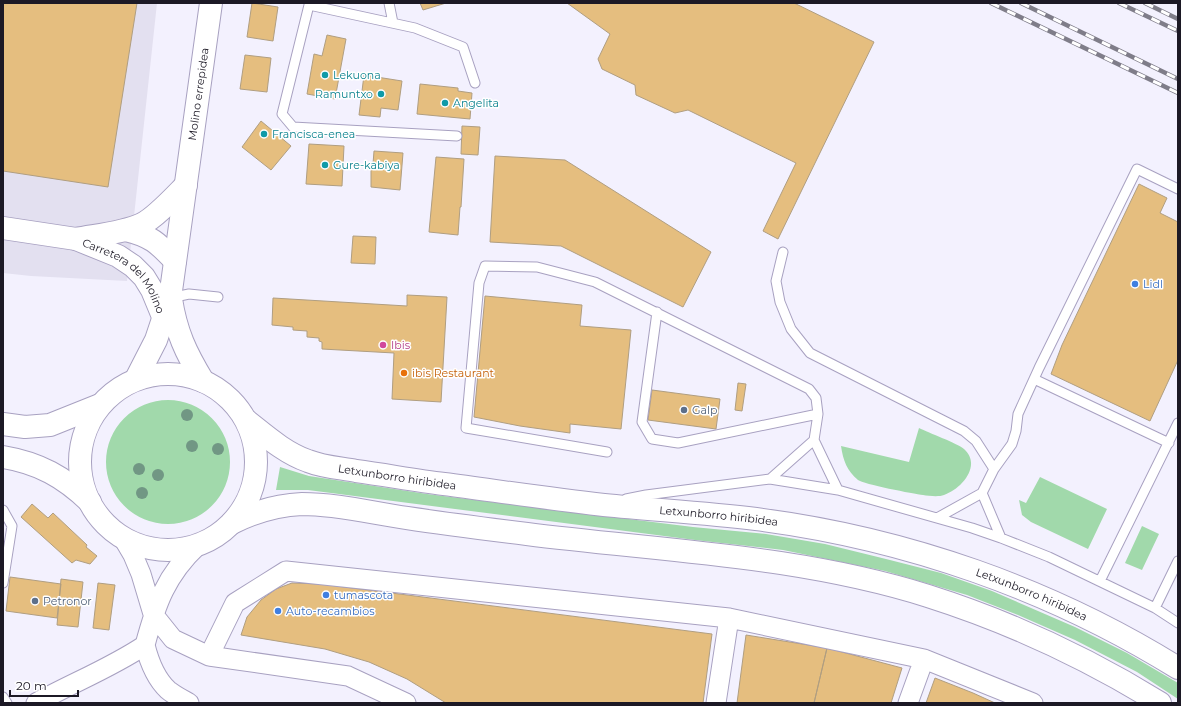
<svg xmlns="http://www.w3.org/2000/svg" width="1181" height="706" font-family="Montserrat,sans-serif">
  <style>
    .built { fill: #e3e0f0 }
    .green { fill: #a1d9ab }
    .building { fill: #e5be7f; stroke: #b09e81 }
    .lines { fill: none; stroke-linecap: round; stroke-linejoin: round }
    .service-casing { stroke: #a8a1c1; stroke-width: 11 }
    .minor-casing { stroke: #a8a1c1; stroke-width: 21 }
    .tertiary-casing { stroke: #a8a1c1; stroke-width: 24 }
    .secondary-casing { stroke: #a8a1c1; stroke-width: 24 }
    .service { stroke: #fff; stroke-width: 9 }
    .minor { stroke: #fff; stroke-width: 19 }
    .tertiary { stroke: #fff; stroke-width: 22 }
    .secondary { stroke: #fff; stroke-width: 22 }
    .rail-casing { stroke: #7f7d89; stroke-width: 4.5 }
    .rail { stroke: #fff; stroke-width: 3; stroke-dasharray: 9; stroke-linecap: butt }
    .tree { fill: #719784 }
    .culture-dot { fill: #0f9aa8; stroke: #fff; stroke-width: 1.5 }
    .shop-dot { fill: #3f7fe0; stroke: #fff; stroke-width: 1.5 }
    .hotel-dot { fill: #d1479c; stroke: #fff; stroke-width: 1.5 }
    .food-dot { fill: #e8710a; stroke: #fff; stroke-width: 1.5 }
    .service-dot { fill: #5c6f8a; stroke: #fff; stroke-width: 1.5 }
    .labels { text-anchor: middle; stroke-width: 3; stroke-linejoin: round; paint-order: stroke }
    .culture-label { font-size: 11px; fill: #0d838f; stroke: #fff; text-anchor: start }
    .street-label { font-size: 11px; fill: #1c1925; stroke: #fff }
    .shop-label { font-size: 11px; fill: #366cbe; stroke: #fff; text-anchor: start }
    .hotel-label { font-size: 11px; fill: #b23c85; stroke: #fff; text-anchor: start }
    .food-label { font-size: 11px; fill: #c56008; stroke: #fff; text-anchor: start }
    .service-label { font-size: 11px; fill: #4e5e75; stroke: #fff; text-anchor: start }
  </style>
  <rect width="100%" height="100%" fill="#f3f1fe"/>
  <path class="built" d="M3 3H157L127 281 31 276 3 273Z"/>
  <path class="green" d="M106 462a62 62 0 1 1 124 0a62 62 0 1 1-124 0Z
    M919 428C929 433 957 443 964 449 982 465 962 489 944 495 939 497 929 496 923 495 914 494 863 484 858 480 847 471 843 460 841 446L909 462Z
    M280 467 309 476 427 494 693 527 766 534 825 544 886 559 941 573 992 591 1075 627 1127 653 1178 683V699L1137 672 1075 640 1018 615 967 595 885 571 783 550 695 540 308 490H276Z
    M1040 477 1107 509 1088 549 1031 522 1022 515 1019 500 1026 503Z
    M1142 526 1159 534 1142 570 1125 563Z"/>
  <path class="building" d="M3 3H137L108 187 3 171Z
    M252 3 278 7 273 41 247 37Z
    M420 3H446L423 10Z
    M567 3H794L874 42 778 239 763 231 796 163 688 110 675 113 636 95 635 85 602 69 598 59 610 34Z
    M327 35 346 39 335 99 307 94 314 54 322 56Z
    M245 55 271 58 267 92 240 89Z
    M364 75 402 81 398 110 381 108 380 117 359 115Z
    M420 84 458 88V91L472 93 470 119 417 114Z
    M261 121 291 146 271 170 242 147Z
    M462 126 480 127 478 155 461 154Z
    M309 144 344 146 342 186 306 184Z
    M374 151 403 153 400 190 371 187V164H373Z
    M495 156 565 160 711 252 683 307 561 246 490 242Z
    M436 157 464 159 461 207H460L458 235 429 232Z
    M1139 184 1167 198 1160 213 1178 222V360L1150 421 1051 374 1062 345Z
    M353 236 376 237 375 264 351 263Z
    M407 295 447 297 441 402 392 399 394 353 322 349V342L319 341V338L307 337V331L293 330V327L272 325 273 298 407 306Z
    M485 296 582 305 580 326 631 330 621 429 570 424V433L520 426 474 417Z
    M738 383 746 384 742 411 735 410Z
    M652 390 720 399 716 429 648 420Z
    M32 504 48 518 53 513 87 545 86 547 97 556 90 564 76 560 72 563 21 517Z
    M10 577 61 584 57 618 6 611Z
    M61 579 83 582 78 627 57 625Z
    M98 583 115 585 109 630 93 628Z
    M292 583 321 584 712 634 703 703H446L407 679 369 662 325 649 241 635 247 617 261 600 276 589Z
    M746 635 827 648 814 703H737Z
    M827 648 902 668 891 703H814Z
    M935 678 973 693 995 703H926Z"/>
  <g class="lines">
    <defs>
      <path id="service" d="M389 3 393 23
        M457 136 293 127 282 114 309 5 415 28 463 47 475 83
        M783 252 776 281 780 302 791 329 810 353 964 431 976 441 994 469 982 493 937 518
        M170 298 189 294 218 297
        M657 312 642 422 652 439 678 443 818 414
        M1034 379 1169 443
        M607 452 466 428 479 283 485 266 537 267 595 282 809 389 816 398 818 414 814 440 838 490
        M994 469 1012 444 1016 431 1018 414 1039 368 1137 169 1178 189
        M770 479 814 440
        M982 493 1001 538
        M626 499 646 495 770 479 838 490 972 528 1001 538 1049 557 1155 608 1178 623
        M3 510 12 526 3 583
        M1100 581 1178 423
        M1155 608 1178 561
        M3 697 7 703"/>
      <path id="minor" d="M123 538 133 555 141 574 153 614 173 639 209 656 348 676 406 703
        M145 645C149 661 155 678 168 690 174 695 182 699 189 703
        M209 656 235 603 286 571 729 618 924 659 1033 703
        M36 703C72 683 111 668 145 645 156 604 166 575 198 545
        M716 703 729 618
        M908 703 924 659"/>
      <g id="tertiary">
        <path id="s1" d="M3 228 76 239 118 256 133 266 144 277 152 290 164 319"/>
        <path d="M126 230C151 236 158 243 175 261"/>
        <path d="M76 239C97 235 123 233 142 224 155 218 175 196 186 185"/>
      </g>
      <g id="secondary">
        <path d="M171 299C176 332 186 353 203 381"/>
        <circle cx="168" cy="462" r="88"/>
        <path id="s2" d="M136 379 156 340 170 298 211 3"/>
        <path id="s3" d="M247 421C266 436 285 453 308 461 323 467 340 468 356 471 385 475 414 480 444 484 497 491 550 499 604 505 655 510 705 513 756 519 905 538 1051 589 1178 668"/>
        <path d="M3 424 25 427 50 425 100 405"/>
        <path d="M3 457C39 463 64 477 90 502"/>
        <path d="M232 523C254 512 277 505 302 504 337 504 372 513 407 518 447 524 487 529 527 534 661 551 798 555 928 596 1010 622 1087 658 1160 703"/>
      </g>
    </defs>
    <use href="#service" class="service-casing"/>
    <use href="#minor" class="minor-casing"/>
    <use href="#tertiary" class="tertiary-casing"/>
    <use href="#secondary" class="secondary-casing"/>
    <use href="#service" class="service"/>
    <use href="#minor" class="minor"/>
    <use href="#tertiary" class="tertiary"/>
    <use href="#secondary" class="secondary"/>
    <defs>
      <path id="rail" d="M991 3 1178 93
        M1021 3 1178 79
        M1119 3 1178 31
        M1145 3 1178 19"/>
    </defs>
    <use href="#rail" class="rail-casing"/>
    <use href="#rail" class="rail"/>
  </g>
  <g class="tree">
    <circle cx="187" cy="415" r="6"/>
    <circle cx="192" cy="446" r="6"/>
    <circle cx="218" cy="449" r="6"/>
    <circle cx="139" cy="469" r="6"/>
    <circle cx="158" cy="475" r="6"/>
    <circle cx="142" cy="493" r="6"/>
  </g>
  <g class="culture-dot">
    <circle cx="325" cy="75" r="4"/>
    <circle cx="381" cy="94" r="4"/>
    <circle cx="445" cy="103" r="4"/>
    <circle cx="264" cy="134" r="4"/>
    <circle cx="325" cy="165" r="4"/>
  </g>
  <g class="shop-dot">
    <circle cx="1135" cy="284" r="4"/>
    <circle cx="326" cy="595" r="4"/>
    <circle cx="278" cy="611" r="4"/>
  </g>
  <circle class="hotel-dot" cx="383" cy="345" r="4"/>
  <circle class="food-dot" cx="404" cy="373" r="4"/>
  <g class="service-dot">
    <circle cx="684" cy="410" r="4"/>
    <circle cx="35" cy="601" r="4"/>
  </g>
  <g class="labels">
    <g class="culture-label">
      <text x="333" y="79">Lekuona</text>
      <text x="373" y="98" text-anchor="end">Ramuntxo</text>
      <text x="453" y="107">Angelita</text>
      <text x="272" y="138">Francisca-enea</text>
      <text x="333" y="169">Gure-kabiya</text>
    </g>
    <g class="street-label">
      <text dy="4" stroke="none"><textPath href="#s2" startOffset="294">Molino errepidea</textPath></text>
      <text dy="4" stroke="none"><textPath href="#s1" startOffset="137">Carretera del Molino</textPath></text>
      <text dy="4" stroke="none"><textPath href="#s3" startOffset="164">Letxunborro hiribidea</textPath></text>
      <text dy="4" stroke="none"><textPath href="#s3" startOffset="488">Letxunborro hiribidea</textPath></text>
      <text dy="4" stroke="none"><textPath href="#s3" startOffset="812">Letxunborro hiribidea</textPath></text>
    </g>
    <g class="shop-label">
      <text x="1143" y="288">Lidl</text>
      <text x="334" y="599">tumascota</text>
      <text x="286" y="615">Auto-recambios</text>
    </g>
    <g class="hotel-label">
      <text x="391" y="349">Ibis</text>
    </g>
    <g class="food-label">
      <text x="412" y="377">ibis Restaurant</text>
    </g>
    <g class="service-label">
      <text x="692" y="414">Galp</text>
      <text x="43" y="605">Petronor</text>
    </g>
  </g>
  <rect width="1181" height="706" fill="none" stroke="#1c1925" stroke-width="8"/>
  <path d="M10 690v6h68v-6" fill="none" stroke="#1c1925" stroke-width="2"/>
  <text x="16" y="690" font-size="12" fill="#1c1925" stroke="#ffffff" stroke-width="3" paint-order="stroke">20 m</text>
</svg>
